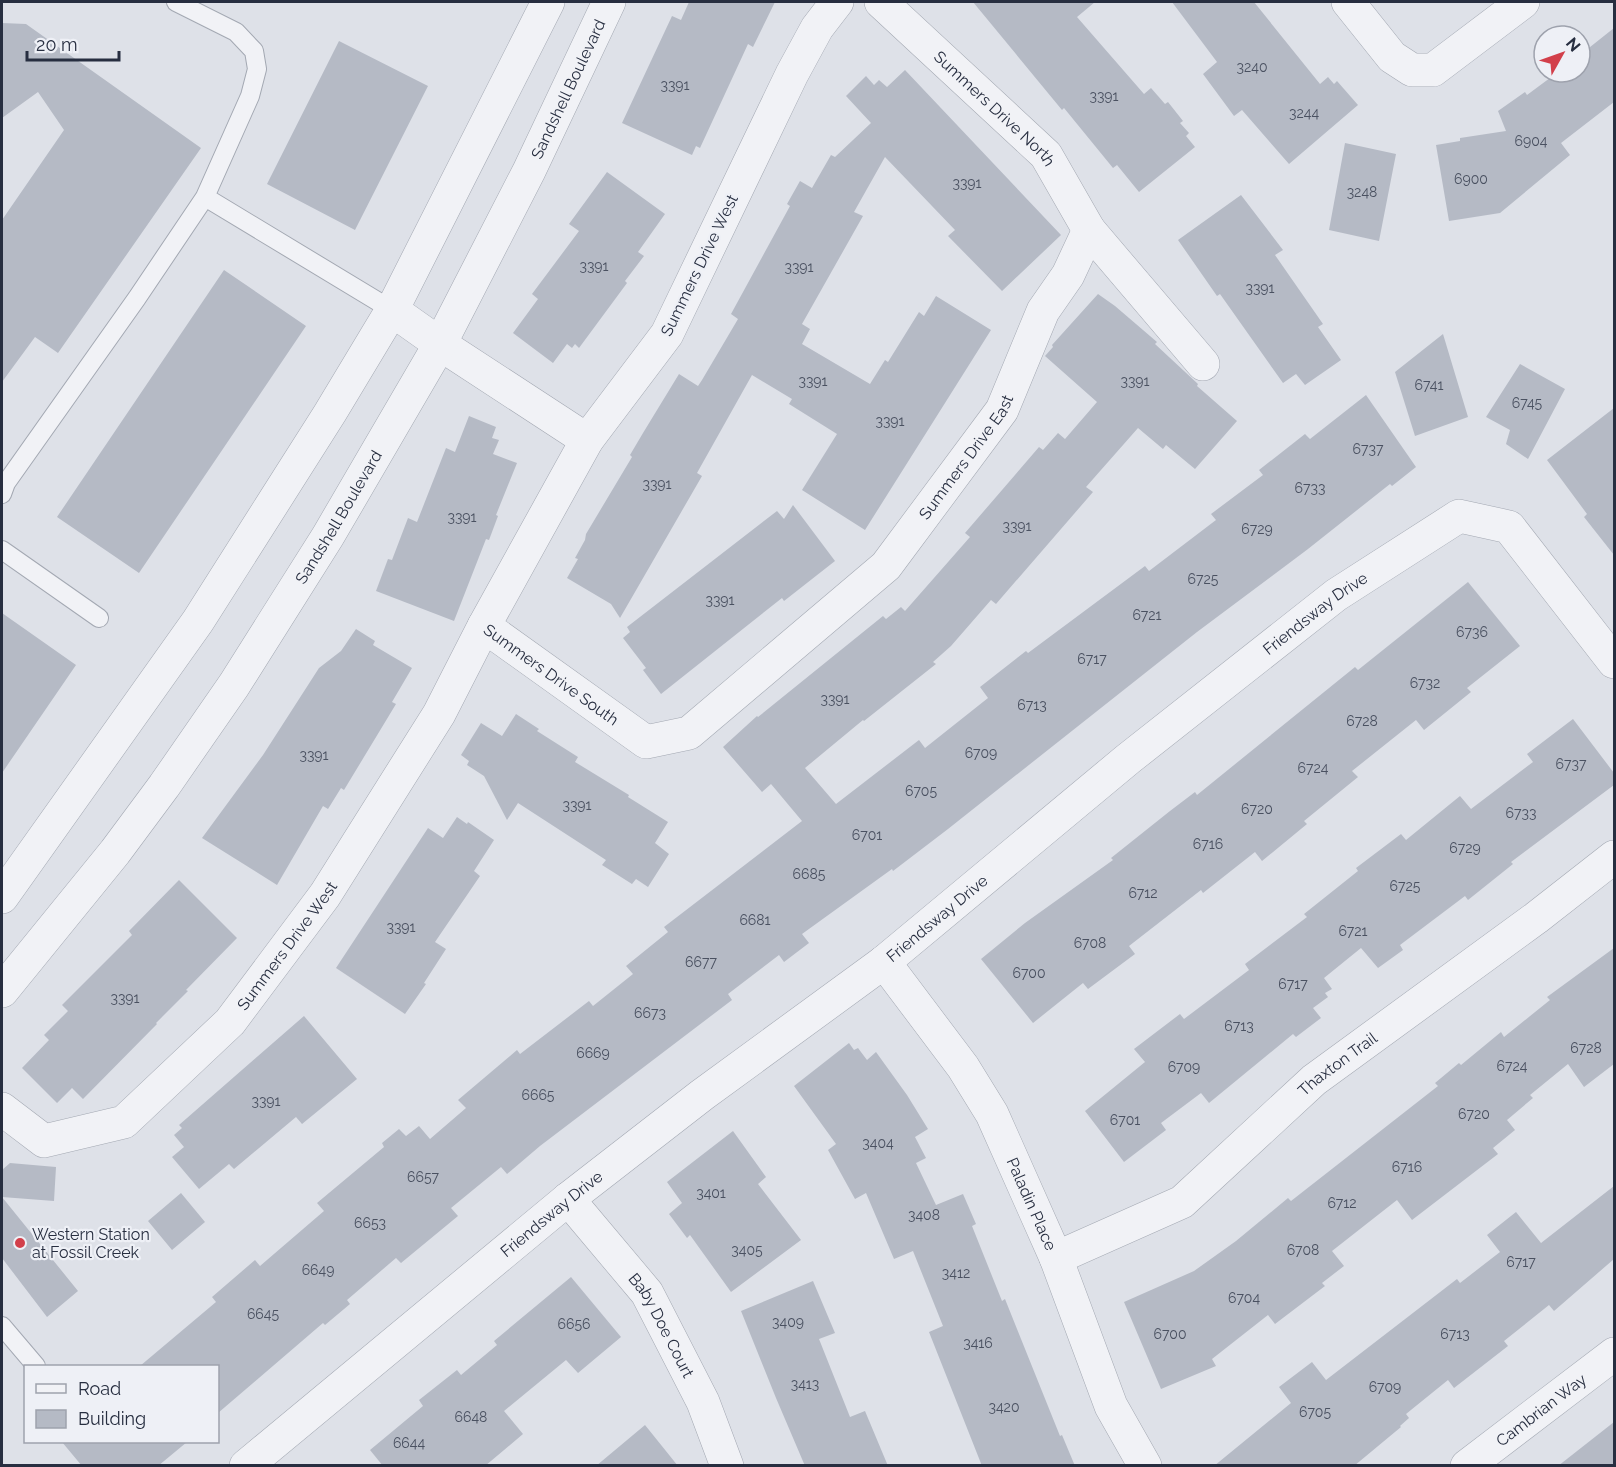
<svg xmlns="http://www.w3.org/2000/svg" width="1616" height="1467" font-family="Raleway,sans-serif">
  <style>
    .building { fill: #b5bac5 }
    .lines { fill: none; stroke-linecap: round; stroke-linejoin: round }
    .service-casing { stroke: #a3a8b2; stroke-width: 20 }
    .minor-casing { stroke: #a3a8b2; stroke-width: 34 }
    .tertiary-casing { stroke: #a3a8b2; stroke-width: 34 }
    .service { stroke: #f1f2f6; stroke-width: 18 }
    .minor { stroke: #f1f2f6; stroke-width: 33 }
    .tertiary { stroke: #f1f2f6; stroke-width: 33 }
    .poi-dot { fill: #d23f4a; stroke: #eef0f6; stroke-width: 2 }
    .labels { text-anchor: middle; stroke-width: 4.5; stroke-linejoin: round; paint-order: stroke }
    .number-label { font-size: 14px; fill: #4a5161 }
    .street-label { font-size: 16px; fill: #272e40; stroke: #eef0f6 }
    .poi-label { font-size: 16px; fill: #272e40; stroke: #eef0f6; text-anchor: start }
  </style>
  <rect width="100%" height="100%" fill="#dee1e8"/>
  <path class="building" d="M689 2H775L753 47 748 44 700 148 696 146 692 155 622 123 672 16 681 20Z
    M973 2H1095L1077 17 1144 94 1151 88 1165 104 1168 102 1183 121 1180 123 1189 133 1186 136 1195 147 1139 192 1117 165 1113 168 1064 108 1062 110Z
    M1172 2H1254L1320 84 1328 77 1334 84 1337 81 1358 105 1289 164 1242 110 1234 116 1203 74 1217 62Z
    M2 23 26 24 201 148 58 353 35 337 2 382V220L64 130 38 92 2 118Z
    M1614 28V102L1561 143 1570 155 1500 213 1449 221 1436 145 1460 141V138L1506 131 1498 111 1525 92 1527 95 1558 72H1580V55Z
    M339 41 428 86 355 230 267 184Z
    M905 70 1061 235 1002 291 948 236 955 230 885 157 854 212 863 216 802 324 810 329 802 344 870 384 885 360 888 362 919 312 924 316 936 296 991 330 865 530 802 490 837 434 789 404 792 399 752 375 697 473 702 476 620 618 611 604 567 578 578 559 575 558 585 540 586 534 632 457 630 455 643 433 679 374 698 386 702 380 738 319 731 314 790 206 787 204 800 181 812 188 831 155 835 157 871 123 846 96 866 76 874 85 879 80 887 87Z
    M1345 143 1396 154 1379 241 1329 230Z
    M607 172 665 214 638 252 644 256 625 281 627 283 579 348 575 344 572 348 567 344 553 363 513 333 538 299 532 294 579 231 569 224Z
    M1241 195 1283 250 1275 255 1323 324 1318 327 1341 360 1305 385 1296 374 1283 383 1220 294 1217 296 1178 240Z
    M224 270 306 326 139 573 57 517Z
    M1098 294 1115 306 1157 342 1155 344 1198 384 1197 386 1237 421 1195 469 1166 445 1163 449 1138 428 1086 487 1093 492 996 604 991 600 951 646 933 662 936 664 864 721 863 720 805 768 836 804 919 740 925 748 988 698 980 687 1026 651 1028 653 1145 566 1149 571 1216 520 1211 514 1263 475 1259 470 1305 434 1310 439 1366 395 1416 467 1392 486 1390 484 1308 549 1197 632 948 829 893 871 892 869 802 934 809 943 784 962 779 955 728 994 732 1000 540 1146 507 1174 501 1167 451 1208 458 1216 401 1263 396 1258 347 1300 350 1304 325 1325 323 1323 218 1413V1366H140L216 1302 212 1297 255 1260 260 1266 324 1211 317 1203 384 1147 382 1143 399 1129 406 1136 419 1126 430 1139 466 1108 458 1100 517 1050 520 1054 589 1001 593 1006 633 974 626 966 668 932 664 927 802 821 771 784 762 792 723 747 757 716 758 717 883 616 886 619 901 607 905 611 970 537 965 533 1039 447 1043 450 1058 433 1065 439 1097 402 1045 356 1053 347 1052 345Z
    M1443 334 1468 417 1415 436 1395 372Z
    M1520 364 1565 389 1528 459 1506 444 1510 430 1486 417Z
    M1614 408V555L1584 517 1587 514 1547 460Z
    M469 416 496 427 492 438 499 440 493 454 517 463 496 515 498 516 489 540 486 539 454 621 376 591 388 559 392 560 408 518 417 522 446 448 455 452Z
    M793 505 835 561 784 601 782 598 661 694 643 670 646 668 623 638 630 632 627 627 777 511 784 519Z
    M1468 582 1520 646 1467 688 1471 692 1424 730 1416 720 1352 771 1358 777 1304 821 1307 824 1262 861 1255 852 1203 893 1201 890 1129 946 1135 954 1088 989 1083 983 1033 1023 981 959 1025 923 1113 860 1111 858 1170 811 1195 792 1197 795 1355 667 1358 670Z
    M2 613 76 665 2 773Z
    M356 629 375 641 373 645 412 668 392 702 396 704 344 790 341 788 328 809 323 806 277 885 202 838 263 755 319 668 341 651Z
    M516 714 539 729 537 731 578 757 575 762 629 795 628 797 668 822 655 843 669 854 648 887 636 879 632 884 602 865 606 860 518 803 507 820 484 776 467 765 469 761 461 755 481 723 502 736Z
    M1573 719 1614 773V785L1511 862 1513 864 1468 900 1465 896 1400 945 1403 950 1378 968 1361 948 1324 978 1332 989 1325 993 1328 997 1313 1008 1321 1018 1296 1037 1293 1034 1209 1103 1201 1093 1161 1123 1166 1130 1124 1162 1085 1111 1145 1062 1134 1049 1180 1014 1184 1019 1249 970 1245 964 1307 917 1304 914 1358 871 1356 868 1401 834 1406 840 1460 796 1471 809 1533 762 1527 754Z
    M457 817 467 824 468 822 494 840 474 871 480 876 435 942 446 949 424 983 426 984 405 1014 336 968 428 828 443 838Z
    M179 880 237 938 186 990 188 991 156 1023 157 1024 83 1099 72 1088 57 1103 22 1068 49 1040 44 1035 68 1011 62 1005 132 935 129 931Z
    M1614 948V1064L1584 1087 1568 1064 1530 1095 1533 1098 1507 1120 1515 1130 1493 1148 1498 1154 1412 1220 1397 1200 1332 1251 1344 1266 1322 1283 1325 1286 1275 1324 1268 1315 1212 1359 1216 1366 1161 1389 1124 1302 1194 1271 1236 1241 1288 1198 1291 1201 1438 1086 1435 1083 1459 1063 1461 1065 1501 1032 1504 1037 1550 1000 1547 997Z
    M304 1016 357 1079 302 1124 296 1117 234 1169 229 1164 199 1189 172 1157 184 1147 174 1135 182 1128 179 1125Z
    M849 1043 854 1050 858 1048 867 1060 876 1052 907 1095 928 1129 915 1137 926 1158 916 1163 936 1205 963 1194 976 1224 972 1226 1002 1301 1005 1299 1060 1436 1062 1435 1075 1466H982L929 1332 943 1326 913 1251 894 1259 866 1193 855 1199 828 1150 836 1144 794 1086Z
    M733 1131 766 1177 758 1184 801 1240 731 1292 690 1235 687 1238 669 1214 682 1203 667 1182Z
    M10 1163 56 1167 54 1201 2 1197V1170Z
    M1614 1186V1259L1554 1311 1549 1305 1504 1341 1508 1346 1454 1388 1448 1380 1406 1414 1409 1418 1400 1426 1401 1427 1354 1466H1214L1291 1403 1279 1387 1312 1362 1326 1380 1457 1279 1460 1283 1500 1252 1487 1235 1516 1212 1541 1243Z
    M181 1193 205 1222 172 1250 148 1221Z
    M2 1197 78 1291 47 1317 2 1258Z
    M571 1277 621 1337 578 1373 566 1360 504 1411 523 1434 485 1466H383L370 1450 423 1406 419 1400 457 1370 461 1375 497 1345 494 1341Z
    M813 1281 835 1333 819 1339 850 1417 865 1411 888 1466H805L776 1398 741 1311Z
    M1614 1422V1466H1558Z
    M645 1425 678 1466H596Z
    M62 1442H187L158 1466H82Z"/>
  <g class="lines">
    <defs>
      <path id="service" d="M205 197 392 310
        M2 494 6 483 137 298 205 197 250 96 257 69 254 51 236 32 176 2
        M2 550 99 618
        M2 1326 36 1366"/>
      <g id="minor">
        <path id="s1" d="M837 2 817 28 792 74 667 334 587 440 484 626 646 742 689 733 886 566 1002 410 1043 311 1068 275 1089 230"/>
        <path id="s2" d="M881 2 1046 155 1089 230 1203 364"/>
        <path d="M1348 2 1392 57 1412 70H1433L1523 2"/>
        <path d="M392 310 440 344 587 440"/>
        <path id="s3" d="M884 962 963 1067 992 1114 1056 1258 1111 1406 1145 1466"/>
        <path id="s4" d="M2 1109 44 1141 124 1122 230 1022 325 895 439 714 484 626"/>
        <path id="s5" d="M568 1199 647 1293 703 1402 727 1466"/>
        <path id="s6" d="M1056 1258 1182 1202 1314 1080 1536 918 1614 857"/>
        <path id="s7" d="M246 1466 568 1199 702 1095 884 962 1128 759 1336 595 1459 516 1509 527 1614 662"/>
        <path id="s8" d="M1467 1466 1614 1354"/>
      </g>
      <g id="tertiary">
        <path d="M2 897 198 621 330 413 392 310 548 2"/>
        <path id="s9" d="M2 991 115 852 164 786 234 685 328 536 440 344 529 171 609 2"/>
      </g>
    </defs>
    <use href="#service" class="service-casing"/>
    <use href="#minor" class="minor-casing"/>
    <use href="#tertiary" class="tertiary-casing"/>
    <use href="#service" class="service"/>
    <use href="#minor" class="minor"/>
    <use href="#tertiary" class="tertiary"/>
  </g>
  <circle class="poi-dot" cx="20" cy="1243" r="6"/>
  <g class="labels">
    <g class="number-label">
      <text x="1252" y="72">3240</text>
      <text x="675" y="90">3391</text>
      <text x="1104" y="101">3391</text>
      <text x="1304" y="118">3244</text>
      <text x="1531" y="146">6904</text>
      <text x="1471" y="184">6900</text>
      <text x="967" y="188">3391</text>
      <text x="1362" y="197">3248</text>
      <text x="594" y="271">3391</text>
      <text x="799" y="272">3391</text>
      <text x="1260" y="293">3391</text>
      <text x="813" y="386">3391</text>
      <text x="1135" y="386">3391</text>
      <text x="1429" y="390">6741</text>
      <text x="1527" y="408">6745</text>
      <text x="890" y="426">3391</text>
      <text x="1368" y="454">6737</text>
      <text x="657" y="489">3391</text>
      <text x="1310" y="493">6733</text>
      <text x="462" y="522">3391</text>
      <text x="1017" y="531">3391</text>
      <text x="1257" y="534">6729</text>
      <text x="1203" y="584">6725</text>
      <text x="720" y="605">3391</text>
      <text x="1147" y="620">6721</text>
      <text x="1472" y="637">6736</text>
      <text x="1092" y="664">6717</text>
      <text x="1425" y="688">6732</text>
      <text x="835" y="704">3391</text>
      <text x="1032" y="710">6713</text>
      <text x="1362" y="726">6728</text>
      <text x="981" y="758">6709</text>
      <text x="314" y="760">3391</text>
      <text x="1571" y="769">6737</text>
      <text x="1313" y="773">6724</text>
      <text x="921" y="796">6705</text>
      <text x="577" y="810">3391</text>
      <text x="1257" y="814">6720</text>
      <text x="1521" y="818">6733</text>
      <text x="867" y="840">6701</text>
      <text x="1208" y="849">6716</text>
      <text x="1465" y="853">6729</text>
      <text x="809" y="879">6685</text>
      <text x="1405" y="891">6725</text>
      <text x="1143" y="898">6712</text>
      <text x="755" y="925">6681</text>
      <text x="401" y="932">3391</text>
      <text x="1353" y="936">6721</text>
      <text x="1090" y="948">6708</text>
      <text x="701" y="967">6677</text>
      <text x="1029" y="978">6700</text>
      <text x="1293" y="989">6717</text>
      <text x="125" y="1003">3391</text>
      <text x="650" y="1018">6673</text>
      <text x="1239" y="1031">6713</text>
      <text x="1586" y="1053">6728</text>
      <text x="593" y="1058">6669</text>
      <text x="1512" y="1071">6724</text>
      <text x="1184" y="1072">6709</text>
      <text x="538" y="1100">6665</text>
      <text x="266" y="1106">3391</text>
      <text x="1474" y="1119">6720</text>
      <text x="1125" y="1125">6701</text>
      <text x="878" y="1148">3404</text>
      <text x="1407" y="1172">6716</text>
      <text x="423" y="1182">6657</text>
      <text x="711" y="1198">3401</text>
      <text x="1342" y="1208">6712</text>
      <text x="924" y="1220">3408</text>
      <text x="370" y="1228">6653</text>
      <text x="747" y="1255">3405</text>
      <text x="1303" y="1255">6708</text>
      <text x="1521" y="1267">6717</text>
      <text x="318" y="1275">6649</text>
      <text x="956" y="1278">3412</text>
      <text x="1244" y="1303">6704</text>
      <text x="263" y="1319">6645</text>
      <text x="788" y="1327">3409</text>
      <text x="574" y="1329">6656</text>
      <text x="1170" y="1339">6700</text>
      <text x="1455" y="1339">6713</text>
      <text x="978" y="1348">3416</text>
      <text x="805" y="1389">3413</text>
      <text x="1385" y="1392">6709</text>
      <text x="1004" y="1412">3420</text>
      <text x="1315" y="1417">6705</text>
      <text x="471" y="1422">6648</text>
      <text x="409" y="1448">6644</text>
    </g>
    <g class="street-label">
      <text dy="6" stroke="none"><textPath href="#s9" startOffset="1068">Sandshell Boulevard</textPath></text>
      <text dy="6" stroke="none"><textPath href="#s2" startOffset="156">Summers Drive North</textPath></text>
      <text transform="translate(699 265) rotate(-64)" y="6">Summers Drive West</text>
      <text dy="6" stroke="none"><textPath href="#s1" startOffset="1356">Summers Drive East</textPath></text>
      <text dy="6" stroke="none"><textPath href="#s9" startOffset="582">Sandshell Boulevard</textPath></text>
      <text dy="6" stroke="none"><textPath href="#s7" startOffset="1368">Friendsway Drive</textPath></text>
      <text dy="6" stroke="none"><textPath href="#s1" startOffset="802">Summers Drive South</textPath></text>
      <text dy="6" stroke="none"><textPath href="#s7" startOffset="882">Friendsway Drive</textPath></text>
      <text dy="6" stroke="none"><textPath href="#s4" startOffset="376">Summers Drive West</textPath></text>
      <text dy="6" stroke="none"><textPath href="#s6" startOffset="346">Thaxton Trail</textPath></text>
      <text dy="6" stroke="none"><textPath href="#s3" startOffset="285">Paladin Place</textPath></text>
      <text dy="6" stroke="none"><textPath href="#s7" startOffset="396">Friendsway Drive</textPath></text>
      <text dy="6" stroke="none"><textPath href="#s5" startOffset="158">Baby Doe Court</textPath></text>
      <text dy="6" stroke="none"><textPath href="#s8" startOffset="93">Cambrian Way</textPath></text>
    </g>
    <g class="poi-label">
      <text x="32" y="1240">Western Station<tspan x="32" dy="18">at Fossil Creek</tspan></text>
    </g>
  </g>
  <rect width="1616" height="1467" fill="none" stroke="#272e40" stroke-width="6"/>
  <rect x="24" y="1365" width="195" height="78" fill="#eef0f6" stroke="#9ea2ad" stroke-width="1.5"/>
  <rect x="36" y="1384" width="30" height="9" fill="#f1f2f6" stroke="#9ea2ad" stroke-width="1.5"/>
  <text x="78" y="1395" font-size="18" fill="#272e40">Road</text>
  <rect x="36" y="1410" width="30" height="18" fill="#b5bac5" stroke="#9ea2ad" stroke-width="1.5"/>
  <text x="78" y="1425" font-size="18" fill="#272e40">Building</text>
  <g transform="translate(1562 54) rotate(50)"><circle r="28" fill="#eef0f6" stroke="#9ea2ad" stroke-width="1.5"/>
  <path d="M0-4.5L10 22L0 15L-10 22Z" fill="#d23f4a"/>
  <text y="-9" font-size="16" font-weight="bold" text-anchor="middle" fill="#272e40">N</text>
  </g>
  <path d="M27 51v9h92v-9" fill="none" stroke="#272e40" stroke-width="3"/>
  <text x="36" y="51" font-size="18" fill="#272e40" stroke="#eef0f6" stroke-width="4.5" paint-order="stroke">20 m</text>
</svg>
